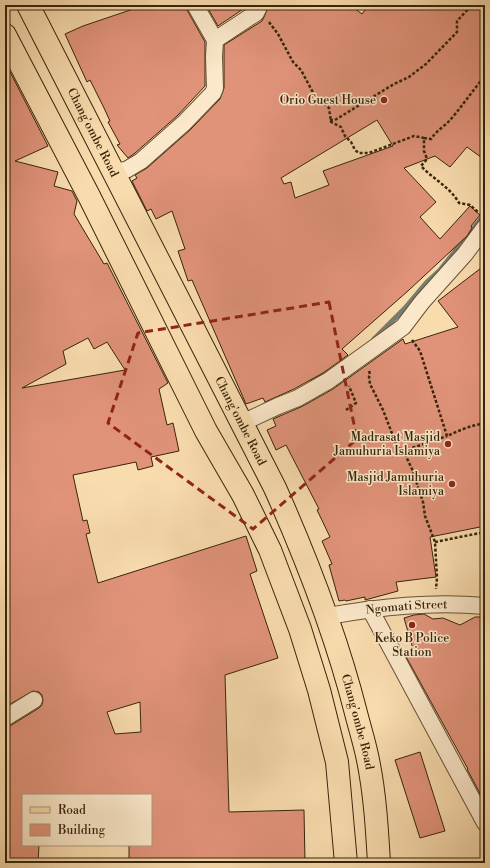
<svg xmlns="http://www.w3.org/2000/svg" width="490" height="868" font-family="'Libre Bodoni',serif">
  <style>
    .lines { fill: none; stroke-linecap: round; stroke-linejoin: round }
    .stream { stroke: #777d71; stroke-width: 5 }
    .building { fill: #e1937a; stroke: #37240b; fill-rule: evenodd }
    .minor-casing { stroke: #685234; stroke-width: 18 }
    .primary-casing { stroke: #37240b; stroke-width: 24 }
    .path { stroke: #37240b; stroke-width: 2.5; stroke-dasharray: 3 2; stroke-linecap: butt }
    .minor { stroke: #fbe8ca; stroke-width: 16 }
    .primary { stroke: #f9dcae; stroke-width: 22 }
    .marked { fill: none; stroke: #8f2418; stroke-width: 3; stroke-dasharray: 8 5; stroke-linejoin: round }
    .poi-dot { fill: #8f2418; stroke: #fbe8ca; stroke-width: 1.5 }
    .labels { text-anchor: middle; stroke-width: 3; stroke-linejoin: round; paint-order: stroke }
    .poi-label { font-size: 12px; fill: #37240b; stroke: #fbe8ca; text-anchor: end }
    .street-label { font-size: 12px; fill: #37240b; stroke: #fbe8ca }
  </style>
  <rect width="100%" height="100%" fill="#f9dcae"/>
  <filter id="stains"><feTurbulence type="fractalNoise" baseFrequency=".005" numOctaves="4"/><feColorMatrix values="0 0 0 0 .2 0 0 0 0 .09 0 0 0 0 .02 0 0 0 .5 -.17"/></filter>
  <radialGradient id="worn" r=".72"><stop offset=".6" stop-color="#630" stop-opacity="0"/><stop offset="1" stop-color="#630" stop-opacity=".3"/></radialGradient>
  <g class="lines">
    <path class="stream" d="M374 339 405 308 426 283 440 270 485 214
      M310 379 329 372"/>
  </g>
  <path class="building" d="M145 5H186L187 10 205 42V86L177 116 135 153 128 158 117 145 120 144 108 122 110 121 104 108 90 80 87 82 65 34 83 26Z
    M206 5H249L218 26Z
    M269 5H350L362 14 369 5H485V160L467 147 450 167 435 156 404 168 436 202 420 217 440 239 470 206 480 215 471 226 472 228 467 236 409 290 342 349 348 355 323 373 294 389 265 402 263 398 246 404 192 280 188 281 178 251 185 249 172 211 156 219 151 209 147 211 132 181 137 178 135 175 147 168 190 130 220 99 224 88V45L262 21 264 17ZM377 120 393 146 323 171 329 185 295 198 291 182 284 184 281 178Z
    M5 62 48 146 15 161 58 172 54 186 72 191 77 201 74 214 104 264 107 263 168 383 159 389 167 425 173 423 179 451 151 457 153 466 138 470 136 462 73 475 83 521 87 520 90 533 86 534 98 583 246 536 257 571 250 574 278 658 225 675 229 812 304 810 305 863H129V845H151V795H23V845H39L38 863H5V727L10 726 39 708 42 705 43 700 42 695 39 692 33 691 5 707ZM88 338 94 349 107 342 125 370 22 388 66 364 63 351ZM140 702 141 732 115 734 107 712Z
    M485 265V526L430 537 436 577 396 582 398 591 365 600V597L346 601 345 600 339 601 329 565 332 564 322 541 330 537 317 510 319 509 286 445 276 450 267 430 276 426 273 419 303 406 333 389 403 339 405 344 458 327 438 301Z
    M424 614 433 619 443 618 460 625 475 617H485V803L467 769H468L404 653 413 649 404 618 414 615Z
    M420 752 445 831 420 838 395 760Z"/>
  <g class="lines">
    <defs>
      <g id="minor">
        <path d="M215 40 256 13 260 5"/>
        <path d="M124 170H126L141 161 184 123 213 93 215 88 214 57 215 40 195 5"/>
        <path d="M242 423 278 406 298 398 328 381 403 327 422 302 465 254 485 227"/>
        <path d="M370 609 485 823"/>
        <path id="s1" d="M328 616C380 607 432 601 485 606"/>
        <path d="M5 718 34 700"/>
      </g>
      <g id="primary">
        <path id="s2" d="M28 5 275 488C308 562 336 634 356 713 360 729 365 744 368 760 375 794 377 829 379 863"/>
        <path d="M5 35 89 196 206 431 243 495 270 550 300 629 319 690 337 762 346 863"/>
      </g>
    </defs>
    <use href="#minor" class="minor-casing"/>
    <use href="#primary" class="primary-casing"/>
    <path class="path" d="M269 22 278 34 293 62 301 70 317 100 324 103 329 108 331 122 341 127 345 136 351 142 355 150 359 153H369L414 136 424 138V151L427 159 421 166C433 179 450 187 459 203L470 205 479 213
      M330 120H335L394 84 409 77 426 64 457 32V21L472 5
      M424 138 431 139C436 131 445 126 451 119 463 105 473 90 485 76
      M412 340 420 351 447 436C459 431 472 424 485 424
      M369 371 370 374 369 377 370 384 383 410 398 449 402 448 412 469 423 502 425 516 435 542 437 578 436 589
      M346 410 356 403 349 386
      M485 424V432
      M403 451 447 436
      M435 542 485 532"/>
    <use href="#minor" class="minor"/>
    <use href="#primary" class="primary"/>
  </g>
  <path class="marked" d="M329 302 357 439 253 529 108 423 138 333Z"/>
  <g class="poi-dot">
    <circle cx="384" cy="100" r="4"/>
    <circle cx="448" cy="444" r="4"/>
    <circle cx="452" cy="484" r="4"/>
    <circle cx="412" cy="625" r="4"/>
  </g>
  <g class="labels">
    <g class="poi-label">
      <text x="376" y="104">Orio Guest House</text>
      <text x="440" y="441">Madrasat Masjid<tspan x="440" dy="14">Jamuhuria Islamiya</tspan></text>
      <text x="444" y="481">Masjid Jamuhuria<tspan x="444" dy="14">Islamiya</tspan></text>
      <text x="412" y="642" text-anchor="middle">Keko B Police<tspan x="412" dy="14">Station</tspan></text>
    </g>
    <g class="street-label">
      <text dy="4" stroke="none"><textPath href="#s2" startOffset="143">Chang'ombe Road</textPath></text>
      <text dy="4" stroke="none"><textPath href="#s2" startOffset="467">Chang'ombe Road</textPath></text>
      <text dy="4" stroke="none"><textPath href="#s1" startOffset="79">Ngomati Street</textPath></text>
      <text dy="4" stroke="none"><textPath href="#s2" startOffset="791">Chang'ombe Road</textPath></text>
    </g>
  </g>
  <rect width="490" height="868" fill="none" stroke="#f9dcae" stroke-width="20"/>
  <rect x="6" y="6" width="478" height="856" fill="none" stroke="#37240b" stroke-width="2"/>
  <rect x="10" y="10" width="470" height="848" fill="none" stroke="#37240b"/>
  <rect x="22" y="794" width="130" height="52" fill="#fbe8ca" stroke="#ad9a7e"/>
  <rect x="30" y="807" width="20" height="6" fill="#f9dcae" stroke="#ad9a7e"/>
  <text x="58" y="814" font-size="12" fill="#37240b">Road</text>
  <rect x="30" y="824" width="20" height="12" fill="#e1937a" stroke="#ad9a7e"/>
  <text x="58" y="834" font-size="12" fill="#37240b">Building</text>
  <rect width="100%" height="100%" filter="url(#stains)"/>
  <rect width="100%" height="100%" fill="url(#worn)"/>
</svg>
